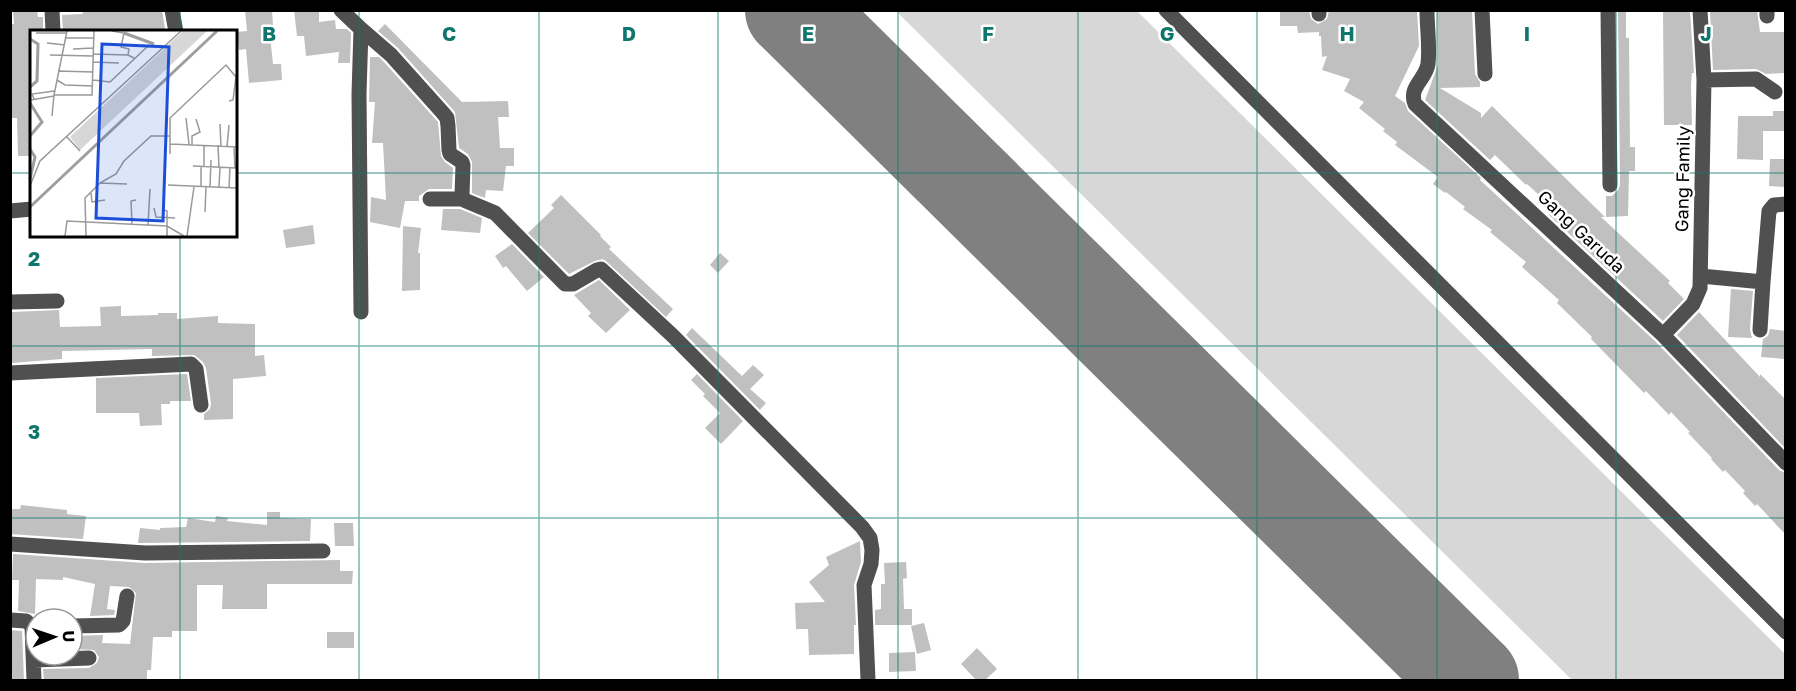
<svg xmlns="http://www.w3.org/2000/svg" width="1796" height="691" font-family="'Golos Text',sans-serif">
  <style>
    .green { fill: #d7d7d7 }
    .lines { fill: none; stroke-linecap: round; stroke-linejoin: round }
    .runway { stroke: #808080; stroke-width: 96 }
    .building { fill: #c0c0c0 }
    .minor { stroke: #505050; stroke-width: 15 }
    .grid { fill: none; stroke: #0f766e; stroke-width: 1.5; stroke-opacity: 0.55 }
    .labels { text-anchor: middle; stroke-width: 5; stroke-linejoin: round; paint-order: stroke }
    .street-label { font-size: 18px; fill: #000; stroke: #fff }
    .inset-river { fill: none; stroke: #9e9e9e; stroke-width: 3 }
    .inset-road { fill: none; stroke: #999; stroke-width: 1.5 }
    .view { fill: #1d4ed8; fill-opacity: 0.15; stroke: #1d4ed8; stroke-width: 3 }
    .inset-edge { fill: none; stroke: #000; stroke-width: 3 }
    .grid-label { font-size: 20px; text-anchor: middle; font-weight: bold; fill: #0f766e; stroke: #fff; stroke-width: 5; stroke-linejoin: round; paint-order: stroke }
  </style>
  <rect width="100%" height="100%" fill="#fff"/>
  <path class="green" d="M896 11H1137L1785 654V680H1572Z"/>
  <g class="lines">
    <path class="runway" d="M793 10 1471 680"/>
  </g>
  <path class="building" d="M13 10H37L38 17H43V32H32V156H18L17 118H10V24H14Z
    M82 10H162L165 29 145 32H63L62 15 83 14Z
    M272 10 273 26H269L273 64H281L282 80 249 83 246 49 239 50 237 32 247 31 245 11Z
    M294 10H319V22L335 20 336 29H347L351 33 350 63H338L339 52 306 56 304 36H297Z
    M1280 10H1309L1311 19 1318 24 1327 19 1329 10H1417L1419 46 1395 96 1405 103 1408 111 1481 178 1480 180 1656 342 1779 470 1785 473V534L1757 504 1755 506 1743 493 1745 491 1725 470 1723 472 1711 459 1712 458 1688 433 1690 432 1671 412 1669 415 1646 391 1644 393 1591 339 1592 337 1557 303 1559 300 1522 267 1526 262 1490 232 1492 230 1463 209 1465 207 1446 192 1445 193 1433 184 1438 177 1395 145 1397 142 1383 131 1385 129 1359 108 1364 102 1344 91 1350 79 1322 70 1327 56 1322 57 1321 36H1319V32L1298 33 1297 26H1280Z
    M1437 10H1472L1475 74 1480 82V87L1440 88 1481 113V118L1492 106 1605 217H1601L1670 281 1668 283 1684 299 1663 321 1549 215 1555 208 1540 193 1538 194 1527 184 1526 185 1495 155 1490 160 1425 100 1438 65Z
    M1618 10H1626V38H1629L1630 147H1635V171H1629L1628 216 1606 217V196H1612L1618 190 1620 185Z
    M1730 10H1757L1760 32H1785V73L1766 74 1756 69 1713 70 1710 12Z
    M1690 11 1694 73H1692L1691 85 1692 125H1664L1663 12Z
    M385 24 462 102 508 101 509 117H498L500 148H514V166H506L503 191 486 190 485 198 472 193V162L468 154 459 148 455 112 398 48 378 31Z
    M370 57H379L384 62 438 122 441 156 445 162 453 168 452 189H429L419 196V201H405L400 228 370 222 371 197 386 200 383 143H372L375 102H369Z
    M1773 111H1785V131H1763V160L1737 159 1738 116H1773Z
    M1770 159H1785V187L1769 186Z
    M561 195 601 235 600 236 611 247 609 249 673 309 666 317 607 262 603 259 595 261 569 274 528 233 554 208 551 205Z
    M443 209H460L482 218 480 233 441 230Z
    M313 225 315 244 286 248 283 230Z
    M403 226 421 228 418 253H420V290L402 291Z
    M512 244 544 277 527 291 506 266 503 268 495 256Z
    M720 253 729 261 718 273 710 265Z
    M599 280 630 310 606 333 588 316 591 313 574 295Z
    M1731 289 1753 291 1750 329 1752 338 1728 337Z
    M121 306V316L158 315V313H177V319L218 316V323L255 324V356L264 355 266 376 233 379V419L204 420V414L210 409 211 404 206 368 203 362 194 355 152 356V349L62 351V359L12 363V312L59 310 60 327 101 326 100 307Z
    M1699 312 1760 377V374L1785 399V448L1677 335Z
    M692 328 742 376 753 365 764 375 750 389 766 403 760 410 686 335Z
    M1770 329 1785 331V359L1761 357 1763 339 1768 336Z
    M187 374 191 401H170V404H161L162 425 140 426 139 413H96V378Z
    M697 374 743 421 721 444 705 428 720 413 703 396 705 394 691 380Z
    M21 505 67 510V514L86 516 83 539 10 534V509H20Z
    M267 512H280V518L311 519 310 541 138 543 140 528 160 530V528L186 527 188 518 215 522 216 516 228 518 227 521 267 525Z
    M334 523H353L354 546H335Z
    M860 541 861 562 854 585 856 625H854V654L809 655 808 629H796L795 603 825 602 809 582 829 565 826 557Z
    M13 554 145 563 340 560V571H353L352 584H267V609H222L223 585H197V631H172V637H153L151 670H147V681H44L43 669 89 668 97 663 99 657 94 650 72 649V636L103 635 102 643 130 644 136 593 129 587 110 586 107 609 115 610 114 615 90 616 95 584 63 577V580L36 579 35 614 18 611 19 580H12Z
    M906 562 907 578 903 579 904 609H912V625H875V610L881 609V584H885L884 563Z
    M924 623 931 650 917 654 911 626Z
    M10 630 22 631 24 681H10Z
    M327 632H354V648H327Z
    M977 648 997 669 984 681H977L961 664Z
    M915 652 916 671 889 672V653Z"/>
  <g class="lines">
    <path class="minor" d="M52 10 53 32
      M172 10 176 32
      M341 10 361 29 359 94 361 312
      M1166 10 1786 632
      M1319 10V14
      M1427 10C1427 28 1430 47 1428 64 1426 79 1408 87 1415 104L1663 335 1786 463
      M1482 10 1485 74
      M1608 10 1610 185
      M1767 16V10
      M361 29 391 55 443 113 447 118 448 126 449 150 450 154 462 162 463 165 462 195 464 200 495 213 565 284H573L597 270 601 269 673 336 862 527 870 538 872 550 871 564 864 585 868 680
      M1704 80 1756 79 1775 92
      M430 199H463
      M10 211 32 209
      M1701 276 1763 282 1769 211 1774 205 1786 204
      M10 302 57 301
      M1760 330 1763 282
      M1663 335 1693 304 1700 288 1704 80 1700 10
      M10 373 191 364 196 369 201 405
      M10 544 145 553 323 551
      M10 620 26 621 32 626
      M72 626 119 625 123 621 127 596
      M34 660 89 658
      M34 680 32 626H36"/>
  </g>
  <path class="grid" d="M180 10V32M359 10V680M539 10V680M718 10V680M898 10V680M1078 10V680M1257 10V680M1437 10V680M1616 10V680M10 173H32M236 173H1786M180 236V680M10 346H1786M10 518H1786"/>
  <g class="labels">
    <g class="street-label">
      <text transform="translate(1683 179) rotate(-89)" y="6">Gang Family</text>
      <text transform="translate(1581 232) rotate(43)" y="6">Gang Garuda</text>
    </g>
  </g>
  <g transform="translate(30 30)">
    <rect width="207" height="207" fill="#fff"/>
    <path d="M153 1H177L50 120 40 107Z" fill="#d7d7d7"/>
    <path class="inset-river" d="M94 3 124 14M0 9 8 14 7 51 0 57M0 73 12 92 0 106M0 119 5 127 0 149M0 177 187 1"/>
    <path class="inset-road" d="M37 1 24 65H62L64 1M82 1 94 3 91 17 99 19 98 25M6 3H37M36 8H64M17 13 35 15M43 19 63 18M63 24 98 25 104 28M20 25 63 26M63 32 89 33M28 41 63 42M27 50 35 55 63 56M63 50 80 52 119 15M4 69 2 64 24 61M1 70 24 66M22 86 24 65M156 88 159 114M190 94 191 117M37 107 50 121M140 114 207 117M162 115V106L170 102 166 89M188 115 189 137M197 117 199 95M204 117 205 138M140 124V88L196 35 206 47 203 70 199 71M163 136 207 138M174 136V115M70 153 86 144 94 131 121 106H140M138 155 207 158M0 156 10 131 151 1M171 157V137M180 157 181 130M189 157 190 137M199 158 200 137M61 163 62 172 75 170M124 178 126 187 145 188M134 180 137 181V206M175 182 176 157M102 194 101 171 106 170M118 195 120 159M35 206 37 191 137 196 154 206M56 206 55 168 70 153 97 154M157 206 164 157"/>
    <path class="view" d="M72 14 139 17 133 191 66 188Z"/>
    <rect width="207" height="207" class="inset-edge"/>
  </g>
  <g class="grid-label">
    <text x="269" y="41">B</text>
    <text x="449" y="41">C</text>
    <text x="629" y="41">D</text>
    <text x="808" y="41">E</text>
    <text x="988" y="41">F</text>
    <text x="1167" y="41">G</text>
    <text x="1347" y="41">H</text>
    <text x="1527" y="41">I</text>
    <text x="1706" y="41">J</text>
    <text x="34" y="266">2</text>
    <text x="34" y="439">3</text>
  </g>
  <rect width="1796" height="691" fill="none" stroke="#000000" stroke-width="24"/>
  <g transform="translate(54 637) rotate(88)"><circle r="28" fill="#ffffff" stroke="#999999" stroke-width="1.5"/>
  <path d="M0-4.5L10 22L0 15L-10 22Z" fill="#000000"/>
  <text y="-9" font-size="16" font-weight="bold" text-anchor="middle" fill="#000000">U</text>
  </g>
</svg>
